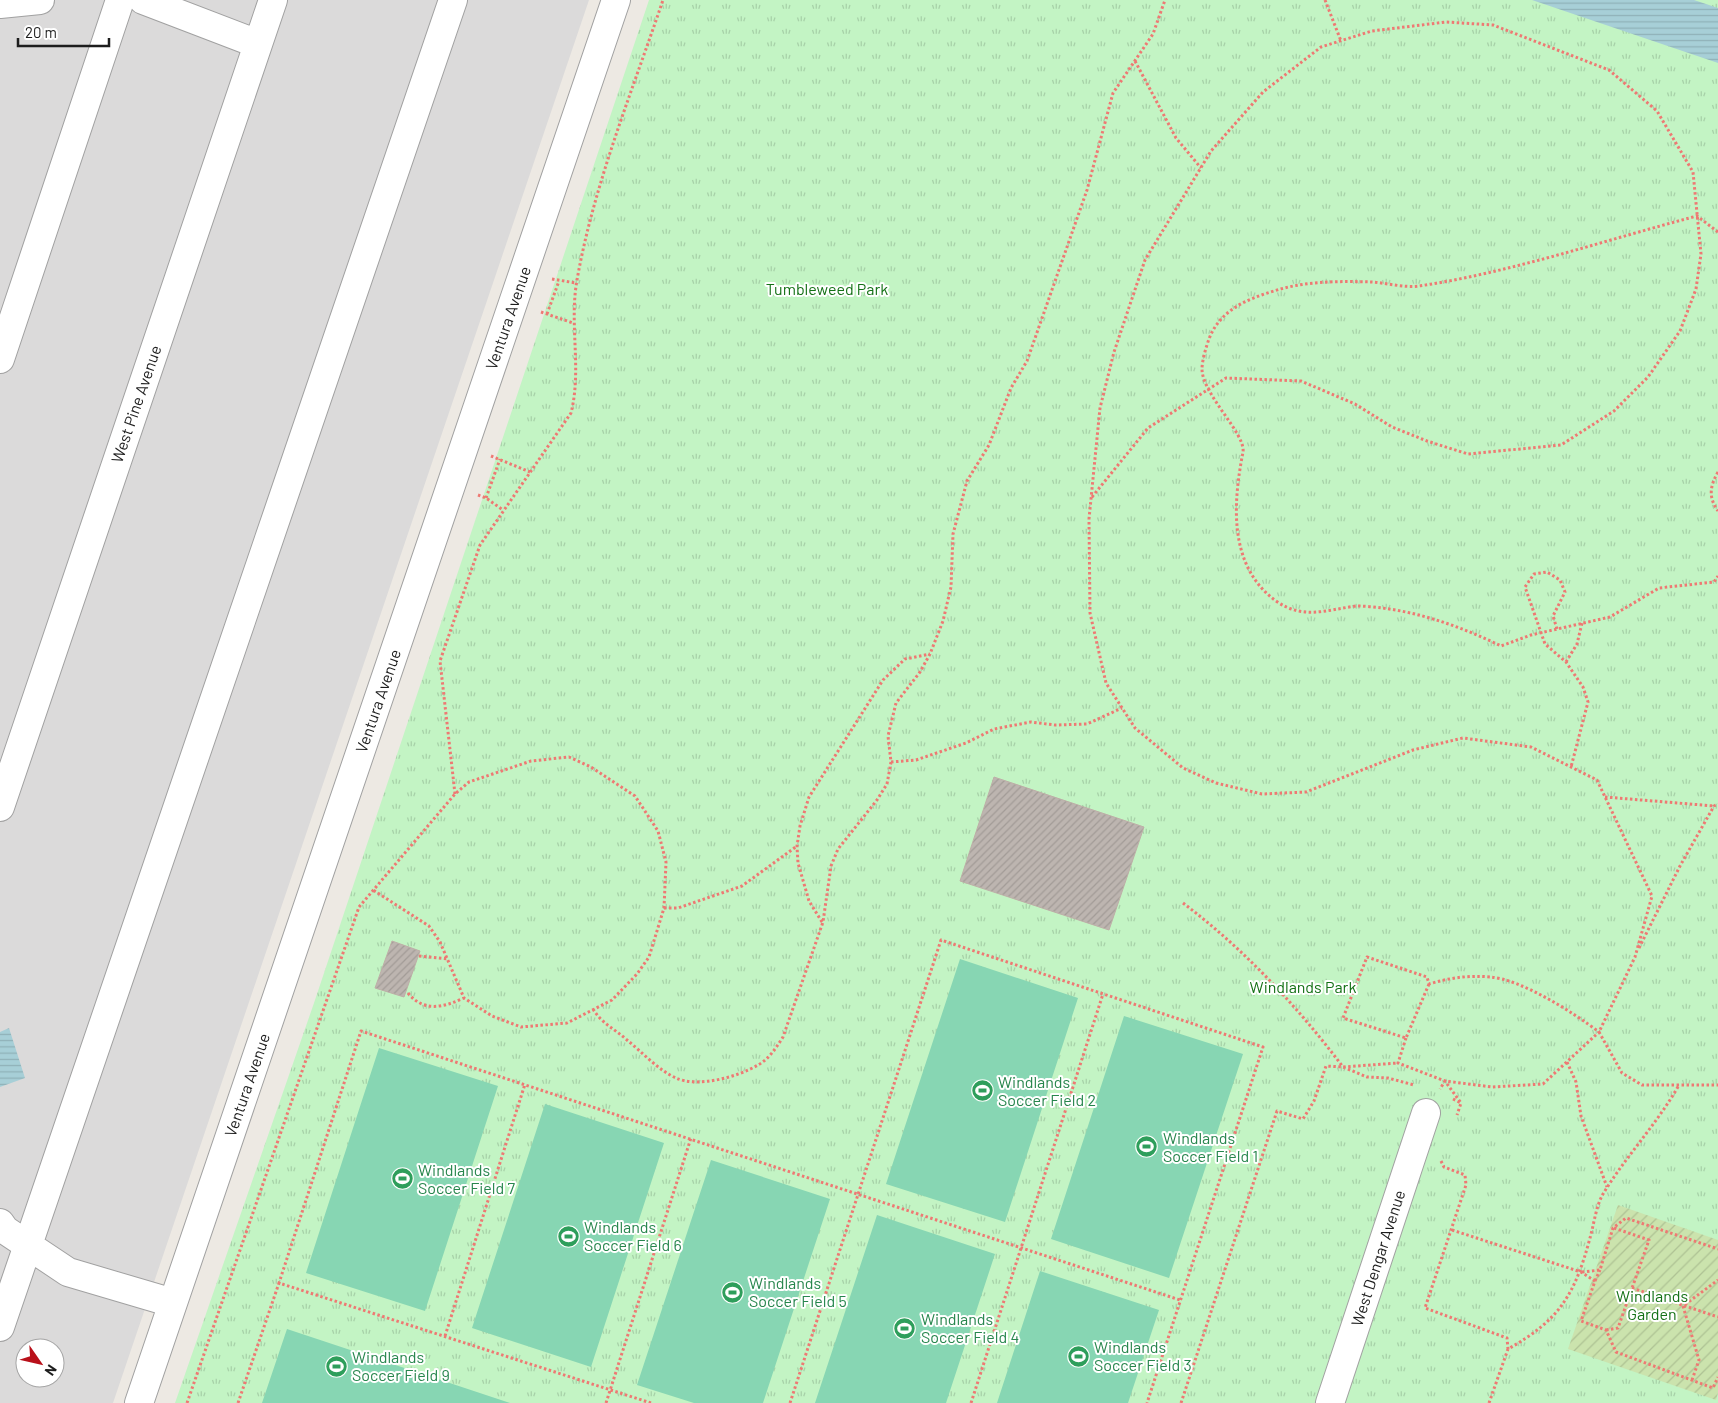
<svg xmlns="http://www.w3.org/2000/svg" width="1718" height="1403" font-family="Barlow,sans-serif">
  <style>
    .residential { fill: #dbdada; fill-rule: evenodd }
    .park { fill: url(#park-tufts) }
    .garden { fill: url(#garden-furrows) }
    .pitch { fill: #87d6b3 }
    .water { fill: url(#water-rules) }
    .building { fill: url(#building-hatch); stroke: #bdafa7 }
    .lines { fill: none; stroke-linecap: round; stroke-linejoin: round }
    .minor-casing { stroke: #a1a1a1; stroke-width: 30 }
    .path { stroke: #ee7973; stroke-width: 3; stroke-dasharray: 2.5 2.5; stroke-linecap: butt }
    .minor { stroke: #fff; stroke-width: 28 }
    .labels { text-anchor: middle; stroke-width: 4; stroke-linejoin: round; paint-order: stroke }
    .park-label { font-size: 16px; fill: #147116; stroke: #fff }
    .street-label { font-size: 16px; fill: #1d1d1d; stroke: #fff }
    .leisure-label { font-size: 16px; fill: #27864d; stroke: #fff; text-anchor: start }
  </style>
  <defs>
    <pattern id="park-tufts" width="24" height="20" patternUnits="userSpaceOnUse" patternTransform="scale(1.25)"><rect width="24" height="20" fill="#c3f4c4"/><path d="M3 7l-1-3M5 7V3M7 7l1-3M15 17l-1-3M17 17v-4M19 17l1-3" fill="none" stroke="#a7d1a8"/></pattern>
    <pattern id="garden-furrows" width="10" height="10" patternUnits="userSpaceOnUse" patternTransform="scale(1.25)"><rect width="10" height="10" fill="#cbe3ad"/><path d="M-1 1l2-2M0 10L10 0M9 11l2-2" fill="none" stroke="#aec294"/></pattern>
    <pattern id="water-rules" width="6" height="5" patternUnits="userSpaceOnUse" patternTransform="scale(1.25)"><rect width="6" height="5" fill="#a7cfd7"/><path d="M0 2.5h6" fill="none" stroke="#8fb1b8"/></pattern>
    <pattern id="building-hatch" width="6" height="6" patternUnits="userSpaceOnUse" patternTransform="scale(1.25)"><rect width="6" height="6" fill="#bdb5b0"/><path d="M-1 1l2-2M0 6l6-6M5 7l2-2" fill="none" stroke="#a29b97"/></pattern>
  </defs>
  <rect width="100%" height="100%" fill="#ede9e3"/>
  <path class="residential" d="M0 0H589L113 1403H0ZM25 1348H55V1378H25Z"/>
  <path class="park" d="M649 0H1718V1403H175L314 1003Z"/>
  <path class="garden" d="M1618 1205 1718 1240V1393L1716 1400 1568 1349Z"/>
  <path class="pitch" d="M960 959 1078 998 1005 1222 886 1184Z
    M1124 1016 1243 1054 1169 1278 1051 1239Z
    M379 1048 498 1086 425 1311 306 1273Z
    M545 1104 664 1143 591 1367 472 1328Z
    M711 1160 830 1199 763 1403H694L637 1385Z
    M877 1215 995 1254 946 1403H815Z
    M1040 1271 1159 1310 1128 1403H997Z
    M287 1329 510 1403H262Z"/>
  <path class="water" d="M1532 0H1694L1718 8V63Z
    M9 1028 25 1078 0 1087V1032Z"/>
  <path class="building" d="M994 777 1144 827 1109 930 960 881Z
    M392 941 420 951 404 997 375 988Z"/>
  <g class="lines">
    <defs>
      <path id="minor" d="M143 0 258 44
        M0 4 40 0
        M0 359 120 0
        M0 807 273 0
        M0 1223 5 1230 68 1272 173 1303
        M0 1327 453 0
        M139 1403 616 0
        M1330 1403 1426 1113"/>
    </defs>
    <use href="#minor" class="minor-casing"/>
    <path class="path" d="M1325 0 1341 41
      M1135 61 1176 138 1201 168
      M1718 232 1697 216C1605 240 1513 272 1419 286 1404 288 1387 283 1372 282 1340 281 1304 281 1274 291 1247 299 1220 310 1209 339 1206 347 1202 361 1202 369 1202 394 1246 434 1243 452 1233 503 1228 566 1276 601 1303 620 1326 610 1356 606 1364 606 1374 607 1382 608 1423 613 1464 628 1501 646L1531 635 1610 617 1659 588 1714 582 1718 576
      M552 279 576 283
      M541 312 573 323
      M547 314 559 281
      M491 456 530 472
      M1718 472C1710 486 1708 497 1718 511
      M478 495 486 498 503 510
      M1092 497 1148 428 1226 378 1301 381 1355 404 1392 427 1427 441 1468 454 1561 445 1614 411 1648 377 1680 331 1696 289 1701 254 1693 172 1657 111 1609 70 1493 25 1446 22 1372 31 1321 47 1263 92 1211 151 1145 260 1114 352 1100 408 1089 519 1090 613 1106 683 1135 728 1183 768 1216 783 1262 794 1306 792 1413 750 1463 738 1531 747 1597 780 1652 896 1635 957 1599 1032 1622 1073 1642 1085H1718
      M486 498 500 459
      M1557 629 1553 616 1565 592 1560 580 1547 572 1534 574 1525 587 1545 644 1566 662 1583 687 1588 702 1571 767
      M1566 662 1577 644 1582 623
      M891 762 916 760 966 743 994 729 1031 722 1055 725 1087 724 1122 708
      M455 794 440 661 480 545 571 413C582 370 569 324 577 280 594 184 632 92 663 0
      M1605 797 1714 806
      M1183 903C1244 949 1297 1006 1343 1067L1398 1063
      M664 908H678L742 886 797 846
      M822 922 809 901 798 863 797 846 800 826 809 797 883 680 905 659 930 654
      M1639 948 1680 866 1714 806 1718 804
      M419 956 448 959
      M1429 984 1406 1038 1343 1018 1367 957 1427 977 1429 984C1449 978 1468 975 1490 977 1521 979 1574 1013 1599 1032L1543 1084 1492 1087 1445 1081 1440 1089
      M408 993C424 1013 444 1007 464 998
      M593 1009C602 1024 615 1029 627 1040 642 1052 658 1070 676 1078 697 1088 738 1077 758 1065 769 1059 776 1048 783 1037L823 922 831 866 838 849 877 800 887 784 891 762 888 736 896 703 920 672 930 654 943 621 951 587 953 534 967 481 989 445 1011 388 1027 361 1087 190 1113 93 1153 34 1165 0
      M1406 1038 1398 1063 1445 1081 1461 1103 1457 1115
      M1567 1062 1576 1082 1581 1116 1607 1187
      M1453 1099 1461 1103
      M1441 1161 1444 1167 1465 1175 1466 1185 1425 1308 1507 1338 1508 1349
      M1452 1230 1581 1272 1595 1281 1581 1321 1606 1330 1616 1352 1713 1388 1718 1377
      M1582 1272 1600 1270 1613 1228 1626 1218 1718 1249
      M1595 1281 1600 1270
      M1632 1288 1718 1317
      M1606 1330 1618 1328 1649 1240 1614 1228
      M445 1336 525 1084
      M1692 1380 1699 1360 1683 1306 1718 1280
      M187 1403 359 907 455 794 469 782 531 761 569 757 591 767 635 796 658 831 666 862 664 908 649 957 637 974 612 1000 567 1023 521 1027 492 1016 464 998 440 942 429 926 373 890
      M238 1403 279 1283
      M606 1403 691 1138
      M651 1403 279 1283 361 1031 1180 1300
      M790 1403 941 940 1263 1047 1147 1403
      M971 1403 1103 994
      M1181 1403 1277 1111 1303 1119 1314 1101 1326 1066 1343 1067 1367 1077 1388 1078 1414 1085
      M1489 1403 1508 1349C1560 1320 1575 1294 1590 1238 1594 1224 1596 1206 1603 1194 1626 1156 1657 1124 1679 1085"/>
    <use href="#minor" class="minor"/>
  </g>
  <defs>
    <symbol id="stadium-disc" viewBox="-11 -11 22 22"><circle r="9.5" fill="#2e9e5b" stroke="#fff"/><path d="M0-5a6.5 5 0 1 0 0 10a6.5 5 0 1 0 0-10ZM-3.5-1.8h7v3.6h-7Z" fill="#fff"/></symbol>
  </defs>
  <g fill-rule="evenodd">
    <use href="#stadium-disc" x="970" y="1078" width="25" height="25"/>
    <use href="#stadium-disc" x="1134" y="1134" width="25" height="25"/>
    <use href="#stadium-disc" x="390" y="1166" width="25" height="25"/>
    <use href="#stadium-disc" x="556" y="1224" width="25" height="25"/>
    <use href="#stadium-disc" x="720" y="1280" width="25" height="25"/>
    <use href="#stadium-disc" x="892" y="1316" width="25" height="25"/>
    <use href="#stadium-disc" x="1066" y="1344" width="25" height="25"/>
    <use href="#stadium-disc" x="324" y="1354" width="25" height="25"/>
  </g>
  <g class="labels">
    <g class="park-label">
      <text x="827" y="295">Tumbleweed Park</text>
      <text x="1303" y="993">Windlands Park</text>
      <text x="1652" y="1302">Windlands<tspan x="1652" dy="18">Garden</tspan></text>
    </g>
    <g class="street-label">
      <text transform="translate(508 318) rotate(-71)" y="6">Ventura Avenue</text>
      <text transform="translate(136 404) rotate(-71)" y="6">West Pine Avenue</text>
      <text transform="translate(378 701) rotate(-71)" y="6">Ventura Avenue</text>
      <text transform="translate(247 1085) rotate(-71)" y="6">Ventura Avenue</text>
      <text transform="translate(1378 1258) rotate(-72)" y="6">West Dengar Avenue</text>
    </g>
    <g class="leisure-label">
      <text x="998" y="1088">Windlands<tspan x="998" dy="18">Soccer Field 2</tspan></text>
      <text x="1163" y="1144">Windlands<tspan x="1163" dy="18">Soccer Field 1</tspan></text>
      <text x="418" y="1176">Windlands<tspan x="418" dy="18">Soccer Field 7</tspan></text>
      <text x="584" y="1233">Windlands<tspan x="584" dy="18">Soccer Field 6</tspan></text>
      <text x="749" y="1289">Windlands<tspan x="749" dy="18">Soccer Field 5</tspan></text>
      <text x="921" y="1325">Windlands<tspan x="921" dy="18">Soccer Field 4</tspan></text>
      <text x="1094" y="1353">Windlands<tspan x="1094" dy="18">Soccer Field 3</tspan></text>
      <text x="352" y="1363">Windlands<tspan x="352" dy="18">Soccer Field 9</tspan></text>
    </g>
  </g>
  <g transform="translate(40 1363) rotate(124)"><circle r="24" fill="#ffffff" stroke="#a5a5a5"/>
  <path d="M0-4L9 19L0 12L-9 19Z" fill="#b9101a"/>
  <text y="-8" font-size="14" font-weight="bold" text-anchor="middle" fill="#1d1d1d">N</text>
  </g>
  <path d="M18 38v8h91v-8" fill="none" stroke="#1d1d1d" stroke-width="2.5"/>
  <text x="25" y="38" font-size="15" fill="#1d1d1d" stroke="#ffffff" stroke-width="4" paint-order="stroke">20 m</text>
</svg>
